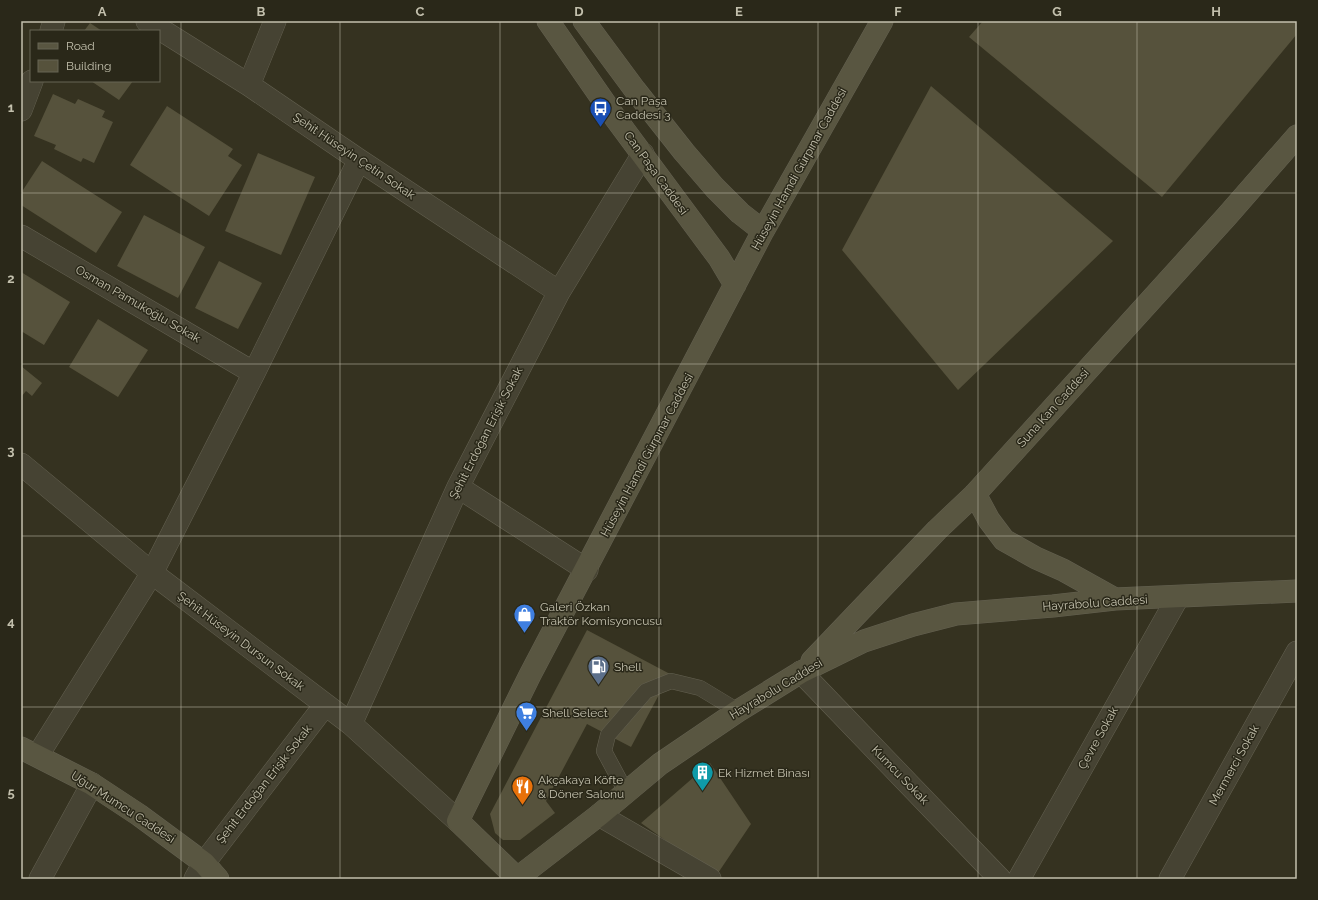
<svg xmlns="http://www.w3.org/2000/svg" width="1318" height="900" font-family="Raleway,sans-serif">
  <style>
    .building { fill: #56523c }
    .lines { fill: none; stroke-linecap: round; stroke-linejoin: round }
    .lane-casing { stroke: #646151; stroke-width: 16 }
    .street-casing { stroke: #646151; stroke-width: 23 }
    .secondary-casing { stroke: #646151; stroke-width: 23 }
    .lane { stroke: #464333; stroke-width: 15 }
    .street { stroke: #464333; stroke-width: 22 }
    .secondary { stroke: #595641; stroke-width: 22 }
    .grid { fill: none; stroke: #c3c0ad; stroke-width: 1; stroke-opacity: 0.55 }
    .labels { text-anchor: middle; stroke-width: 3; stroke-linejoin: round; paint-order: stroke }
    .poi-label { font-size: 12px; fill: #c3c0ad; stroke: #2a2819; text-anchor: start }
    .street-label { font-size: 12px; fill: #c3c0ad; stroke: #2a2819 }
    .neatline { fill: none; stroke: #c3c0ad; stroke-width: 1.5 }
    .grid-label { font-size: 13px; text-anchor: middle; font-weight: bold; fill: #c3c0ad }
  </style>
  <rect width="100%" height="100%" fill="#353220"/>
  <path class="building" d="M983 21H1297V34L1162 197 969 37Z
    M90 23 102 31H84Z
    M91 81H133L119 100Z
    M931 86 1113 241 958 390 842 250Z
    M53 94 75 104 78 99 105 111 102 117 113 122 94 163 83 158 81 162 54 149 56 145 34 136Z
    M167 106 233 149 228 156 242 165 209 216 130 165Z
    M258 153 315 177 281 255 225 231Z
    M42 161 122 212 96 253 21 205V193Z
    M144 215 205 247 178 298 117 266Z
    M219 261 262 283 238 329 195 308Z
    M21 272 70 302 44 345 21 331Z
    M98 319 148 350 118 397 69 367Z
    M21 366 42 383 32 396 26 391 21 397Z
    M587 630 670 674 631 747 587 724 546 801 555 813 520 840H503L495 833 490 814Z
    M710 763 751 824 716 876 641 823Z"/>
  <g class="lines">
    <defs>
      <path id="lane" d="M626 792 604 751 608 735 646 691 671 681 700 688 738 711"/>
      <path id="street" d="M147 21 249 85 359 160 559 292
        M51 31 54 21
        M249 85 275 21
        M21 110 32 81
        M21 236 254 373
        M21 464 152 573 351 724 458 821
        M458 487 587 570
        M801 672 1000 879
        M351 724 458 487 559 292 643 154
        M38 755 152 573 254 373 359 160
        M599 815 710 879
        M40 879 92 784
        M195 879 204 863 325 705
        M1019 879 1178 597
        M1170 879 1297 652"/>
      <path id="secondary" d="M548 21 616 119 719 258 735 285
        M584 21 635 90 684 152 715 188 740 213 763 231
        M975 494 989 520 1004 540 1036 558 1063 570 1115 599
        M812 661 937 530 975 494 1227 216 1297 136
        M21 748 92 784 139 815 204 863 218 879
        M517 878 458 821 530 675 763 231 882 21
        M516 879 599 815 660 764 738 711 801 672 864 641 913 625 956 614 1053 606 1115 599 1297 591"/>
    </defs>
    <use href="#lane" class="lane-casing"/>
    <use href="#street" class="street-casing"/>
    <use href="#secondary" class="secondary-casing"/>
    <use href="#lane" class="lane"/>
    <use href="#street" class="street"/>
    <use href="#secondary" class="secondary"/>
  </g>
  <path class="grid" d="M181 21V879M340 21V879M500 21V879M659 21V879M818 21V879M978 21V879M1137 21V879M21 193H1297M21 364H1297M21 536H1297M21 707H1297"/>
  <defs>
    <symbol id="bus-pin" viewBox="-11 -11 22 30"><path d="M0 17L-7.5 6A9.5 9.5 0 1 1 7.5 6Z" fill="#1a4fb4" stroke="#2a2819"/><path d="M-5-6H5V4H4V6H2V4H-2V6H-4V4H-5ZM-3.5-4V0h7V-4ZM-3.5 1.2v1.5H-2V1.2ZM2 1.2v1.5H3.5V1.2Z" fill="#fff"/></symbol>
    <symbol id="shop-pin" viewBox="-11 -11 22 30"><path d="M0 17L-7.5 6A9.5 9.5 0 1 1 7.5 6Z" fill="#3f7fe0" stroke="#2a2819"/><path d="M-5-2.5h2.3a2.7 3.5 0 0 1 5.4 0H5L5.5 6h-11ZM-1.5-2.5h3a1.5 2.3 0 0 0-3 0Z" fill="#fff"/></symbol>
    <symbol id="fuel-pin" viewBox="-11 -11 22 30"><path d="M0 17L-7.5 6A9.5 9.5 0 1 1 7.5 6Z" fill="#5c6f8a" stroke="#2a2819"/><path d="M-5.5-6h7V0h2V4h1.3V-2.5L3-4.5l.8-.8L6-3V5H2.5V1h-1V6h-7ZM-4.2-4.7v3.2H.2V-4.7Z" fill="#fff"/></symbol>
    <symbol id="supermarket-pin" viewBox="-11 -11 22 30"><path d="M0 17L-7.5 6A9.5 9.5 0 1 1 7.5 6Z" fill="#3f7fe0" stroke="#2a2819"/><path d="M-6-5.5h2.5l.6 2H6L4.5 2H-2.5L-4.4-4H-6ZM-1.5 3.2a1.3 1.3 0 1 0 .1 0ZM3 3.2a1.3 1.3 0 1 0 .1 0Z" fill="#fff"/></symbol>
    <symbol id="building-pin" viewBox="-11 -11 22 30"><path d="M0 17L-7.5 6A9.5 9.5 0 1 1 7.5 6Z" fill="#0f9aa8" stroke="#2a2819"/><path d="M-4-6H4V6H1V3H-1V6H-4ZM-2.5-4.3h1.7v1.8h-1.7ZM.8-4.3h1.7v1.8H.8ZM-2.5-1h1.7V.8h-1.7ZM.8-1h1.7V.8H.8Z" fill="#fff"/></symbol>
    <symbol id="restaurant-pin" viewBox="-11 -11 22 30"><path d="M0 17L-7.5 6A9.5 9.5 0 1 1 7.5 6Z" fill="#e8710a" stroke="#2a2819"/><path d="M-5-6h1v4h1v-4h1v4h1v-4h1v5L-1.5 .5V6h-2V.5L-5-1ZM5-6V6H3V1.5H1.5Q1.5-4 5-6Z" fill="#fff"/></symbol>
  </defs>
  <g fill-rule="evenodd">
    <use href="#bus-pin" x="588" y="96" width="25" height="34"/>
    <use href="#shop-pin" x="512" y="602" width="25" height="34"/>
    <use href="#fuel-pin" x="586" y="654" width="25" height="34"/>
    <use href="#supermarket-pin" x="514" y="700" width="25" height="34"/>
    <use href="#building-pin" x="690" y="760" width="25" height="34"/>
    <use href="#restaurant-pin" x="510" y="774" width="25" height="34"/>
  </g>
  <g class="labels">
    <g class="poi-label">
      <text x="616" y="105">Can Paşa<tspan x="616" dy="14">Caddesi 3</tspan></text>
      <text x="540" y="611">Galeri Özkan<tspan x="540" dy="14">Traktör Komisyoncusu</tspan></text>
      <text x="614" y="671">Shell</text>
      <text x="542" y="717">Shell Select</text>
      <text x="718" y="777">Ek Hizmet Binası</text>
      <text x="538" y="784">Akçakaya Köfte<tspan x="538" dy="14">&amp; Döner Salonu</tspan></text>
    </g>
    <g class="street-label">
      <text transform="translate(354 156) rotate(34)" y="4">Şehit Hüseyin Çetin Sokak</text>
      <text transform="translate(799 169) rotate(-61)" y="4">Hüseyin Hamdi Gürpınar Caddesi</text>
      <text transform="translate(656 173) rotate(54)" y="4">Can Paşa Caddesi</text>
      <text transform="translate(138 304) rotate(30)" y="4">Osman Pamukoğlu Sokak</text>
      <text transform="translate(1053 408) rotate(-48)" y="4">Suna Kan Caddesi</text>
      <text transform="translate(486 433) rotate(-63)" y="4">Şehit Erdoğan Erişik Sokak</text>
      <text transform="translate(647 455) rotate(-62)" y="4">Hüseyin Hamdi Gürpınar Caddesi</text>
      <text transform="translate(1095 603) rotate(-4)" y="4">Hayrabolu Caddesi</text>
      <text transform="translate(241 641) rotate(37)" y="4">Şehit Hüseyin Dursun Sokak</text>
      <text transform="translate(776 689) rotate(-31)" y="4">Hayrabolu Caddesi</text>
      <text transform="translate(1098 738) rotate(-61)" y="4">Çevre Sokak</text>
      <text transform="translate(1234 765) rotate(-61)" y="4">Mermerci Sokak</text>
      <text transform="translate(900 775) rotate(46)" y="4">Kumcu Sokak</text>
      <text transform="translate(264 784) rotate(-52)" y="4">Şehit Erdoğan Erişik Sokak</text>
      <text transform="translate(123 807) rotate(33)" y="4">Uğur Mumcu Caddesi</text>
    </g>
  </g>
  <rect width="1318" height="900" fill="none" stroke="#2a2819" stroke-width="44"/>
  <rect x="30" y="30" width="130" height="52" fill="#2a2819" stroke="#676554"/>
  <rect x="38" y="43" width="20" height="6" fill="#595641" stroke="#676554"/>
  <text x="66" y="50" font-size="12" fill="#c3c0ad">Road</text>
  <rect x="38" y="60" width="20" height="12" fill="#56523c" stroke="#676554"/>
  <text x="66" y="70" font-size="12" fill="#c3c0ad">Building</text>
  <rect x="22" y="22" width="1274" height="856" class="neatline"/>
  <g class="grid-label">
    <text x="102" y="16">A</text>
    <text x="261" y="16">B</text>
    <text x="420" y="16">C</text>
    <text x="579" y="16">D</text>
    <text x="739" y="16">E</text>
    <text x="898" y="16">F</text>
    <text x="1057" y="16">G</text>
    <text x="1216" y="16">H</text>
    <text x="11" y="112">1</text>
    <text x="11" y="283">2</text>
    <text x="11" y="455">3</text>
    <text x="11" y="626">4</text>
    <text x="11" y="797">5</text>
  </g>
</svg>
